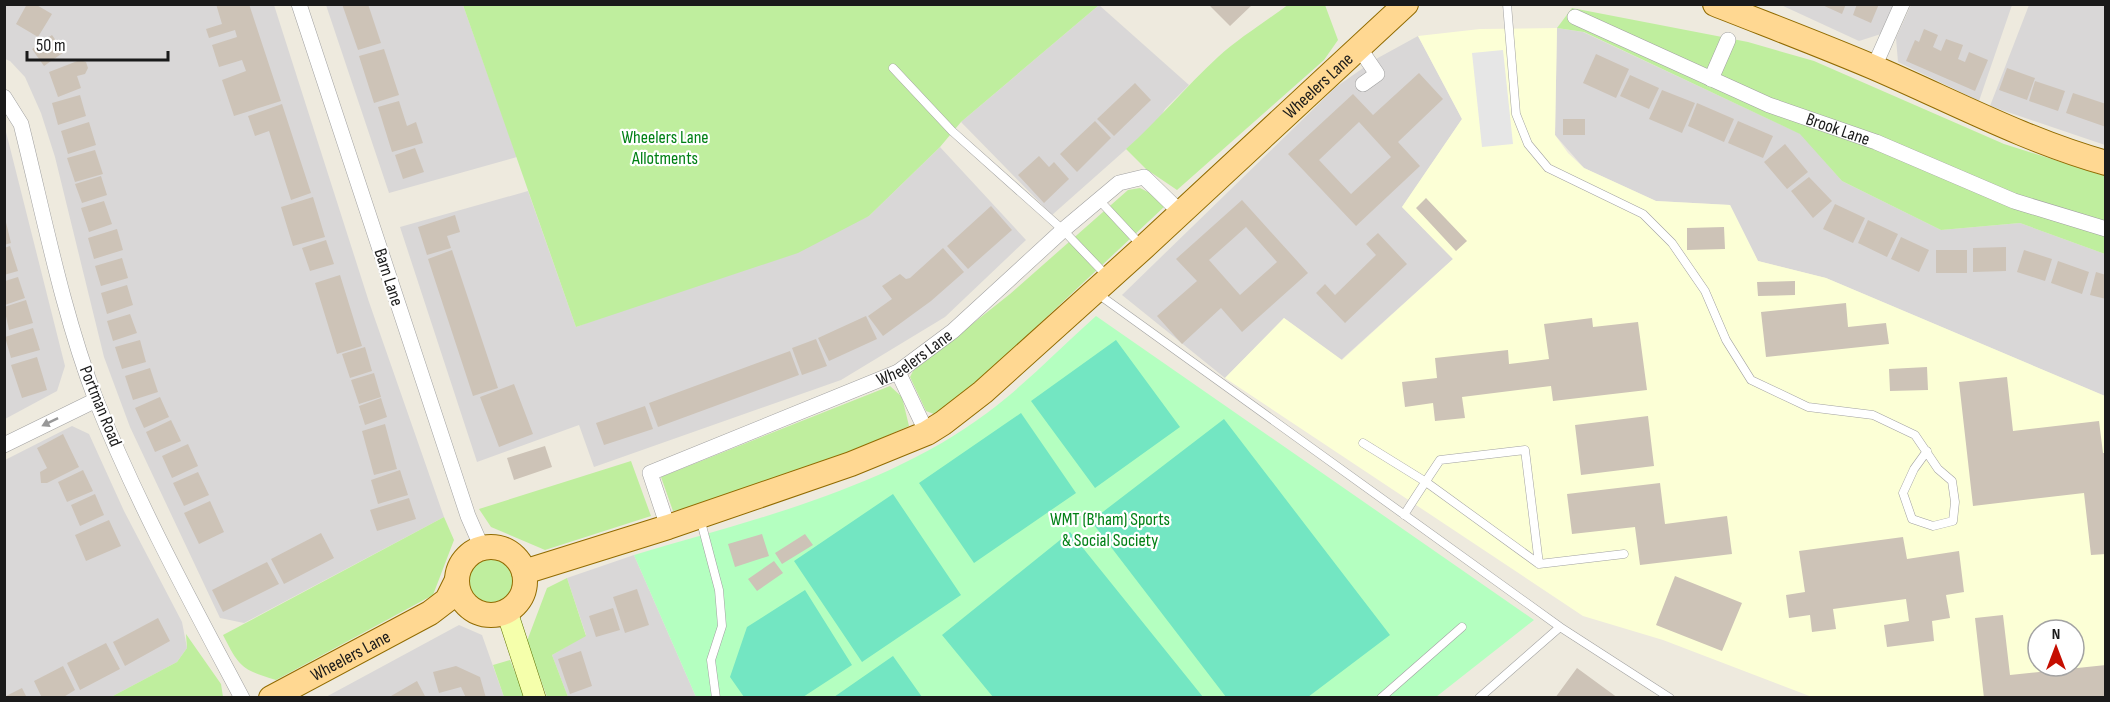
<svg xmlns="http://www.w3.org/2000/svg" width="2110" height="702" font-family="'Sofia Sans Condensed',sans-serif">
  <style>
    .residential { fill: #d9d7d7 }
    .education { fill: #fcffd6; fill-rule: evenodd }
    .grass { fill: #bfee9e }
    .park { fill: #b4ffc0 }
    .pitch { fill: #73e6c2 }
    .parking { fill: #e6e6e6 }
    .building { fill: #cdc3b7; fill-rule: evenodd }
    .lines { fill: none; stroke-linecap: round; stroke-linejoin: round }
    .lane-casing { stroke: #a1a1a1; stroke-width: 9 }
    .street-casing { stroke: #a1a1a1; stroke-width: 16 }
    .secondary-casing { stroke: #5e7300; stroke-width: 22 }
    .primary-casing { stroke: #916b00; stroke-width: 26 }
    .lane { stroke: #fff; stroke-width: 8 }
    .street { stroke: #fff; stroke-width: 15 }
    .secondary { stroke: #f5ffab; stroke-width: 21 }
    .primary { stroke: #ffd892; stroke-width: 24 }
    .oneway { fill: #989898 }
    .labels { text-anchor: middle; stroke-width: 4.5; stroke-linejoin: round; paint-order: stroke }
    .street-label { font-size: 18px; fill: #1a1a1a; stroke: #fff }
    .park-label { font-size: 18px; fill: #018015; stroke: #fff }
  </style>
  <rect width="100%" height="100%" fill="#eeeade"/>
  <path class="residential" d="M4 5H274L369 302 444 517 244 623 220 618 130 427 104 357 55 157 41 113 25 77 10 61 5 59Z
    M326 5H463L517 157 389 193Z
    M1099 5 1189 85 1165 109 1158 121 1052 215 961 122Z
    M1781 5H1894L1881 34 1859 41Z
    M1911 5H2012L1979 101 1898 62 1896 38Z
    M2029 5H2105V145L1990 106Z
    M1557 28 1583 32 1801 134 1842 181 1941 230 2020 223 2105 254V396L1826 278 1758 261 1730 205 1656 201 1584 168 1555 135Z
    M1418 36 1462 119 1402 207 1453 259 1341 360 1284 318 1225 378 1122 295 1336 87 1376 59Z
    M4 124 65 366 57 391 5 419Z
    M940 147 1026 240 945 317 841 380 594 467 579 425 477 462 400 227 528 191 576 327 869 216Z
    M72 426 89 434 124 511 182 622 187 648 177 662 111 697 5 698V460Z
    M634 555 696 697H568L552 655 586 635 567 578Z
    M459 625 482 635 504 697 324 698Z"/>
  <path class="education" d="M1557 28 1555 135 1568 153 1584 168 1656 201 1730 205 1758 261 1826 278 2105 396V697H1812L1663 640 1583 616 1225 378 1284 318 1342 360 1453 259 1402 207 1462 119 1418 36 1480 29ZM2038 630H2074V666H2038Z"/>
  <path class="grass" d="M1289 4 1325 5 1338 40 1324 60 1177 190 1146 169 1126 149C1159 120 1185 87 1218 57 1239 38 1265 22 1289 4Z
    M463 5H1099L961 122 940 147 869 216 798 253 576 327Z
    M1572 8 1748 42 1814 61 2004 144 2105 176V254L2020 223 1941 230 1842 181 1800 134 1584 32 1557 28Z
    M1140 188 1160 198 1164 207 956 402 934 414 926 411 910 377 913 371 1010 294 1128 190Z
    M890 386 902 397 909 426 848 453 689 508 673 511 661 477Z
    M631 461 651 516 545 550 491 527 479 509Z
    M444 517 454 540 433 595 276 680C241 669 240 668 223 635Z
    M468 581a24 24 0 1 1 48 0a24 24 0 1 1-48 0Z
    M567 578 586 636 552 655 568 697H547L527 641 547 588Z
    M186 634 221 684 223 697H111L177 662 187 648Z
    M510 660 525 697H504L493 665Z"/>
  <path class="park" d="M1096 316 1534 620 1436 697H696L634 555C753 520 887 488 987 413 1026 384 1060 348 1096 316Z"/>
  <path class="pitch" d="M1116 340 1180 427 1095 488 1031 401Z
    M1021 413 1076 493 974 563 919 483Z
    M1224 419 1390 635 1308 697H1226L1091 521Z
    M893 494 961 595 862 662 794 561Z
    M1070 532 1203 697H993L942 635Z
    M805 590 852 665 803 697H744L730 677 747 627Z
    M893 656 922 697H834Z"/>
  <path class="parking" d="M1503 50 1513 144 1482 147 1472 53Z"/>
  <path class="building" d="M27 4H35L52 14 38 37 16 24Z
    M216 4H249L281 101 234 116 222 80 246 71 242 60 219 67 212 45 237 37 235 30 209 38 206 29 222 24Z
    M342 4H368L381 43 358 50Z
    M1820 4H1846L1842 14Z
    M1857 4H1879L1871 23 1853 15Z
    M1209 5H1252L1230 26Z
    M1924 29 1938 35 1933 47 1941 51 1946 39 1963 45 1958 59 1965 62 1969 52 1988 60 1975 91 1906 61 1915 40 1919 42Z
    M52 35 64 52 44 66 32 49Z
    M384 49 399 95 374 103 359 56Z
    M1596 54 1629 69 1616 98 1583 83Z
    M80 60 86 62 88 68 85 74 77 76 81 88 58 97 49 72Z
    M2007 68 2035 78 2027 100 1999 90Z
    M1419 73 1443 99 1398 142 1420 166 1356 226 1288 154 1353 94 1373 115ZM1359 122 1391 157 1351 194 1319 160Z
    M1630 75 1659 88 1649 109 1620 96Z
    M2035 81 2065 91 2058 111 2029 101Z
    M1135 83 1151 100 1114 136 1097 119Z
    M1662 90 1695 103 1682 133 1649 119Z
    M2073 93 2106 104V127L2066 113Z
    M80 95 86 116 58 125 52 103Z
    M399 101 407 126 416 122 423 143 392 152 378 107Z
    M1697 103 1734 119 1724 142 1688 126Z
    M282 104 311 193 291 200 269 131 255 136 248 116Z
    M1563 119H1585V135H1563Z
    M1095 121 1111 138 1077 172 1060 154Z
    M1738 121 1773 136 1763 158 1728 143Z
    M89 122 96 145 68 154 61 131Z
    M1785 144 1808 172 1787 189 1764 162Z
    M415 148 424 172 403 179 395 155Z
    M95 150 103 174 75 182 67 158Z
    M1039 156 1049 167 1054 162 1069 179 1044 203 1018 175Z
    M101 176 107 195 82 203 75 184Z
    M1809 177 1832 201 1813 218 1791 191Z
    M313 197 325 237 293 246 281 207Z
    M1426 198 1467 241 1456 251 1416 208Z
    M1242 200 1308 273 1242 332 1221 308 1182 344 1157 316 1197 281 1176 259ZM1246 227 1277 262 1240 295 1209 260Z
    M104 201 112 224 89 232 81 208Z
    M1835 204 1865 218 1853 243 1823 229Z
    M991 206 1012 230 968 269 947 246Z
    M4 214 11 243 4 245Z
    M455 215 460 232 447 236 451 248 427 255 418 227Z
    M1868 220 1898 234 1887 257 1858 243Z
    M1724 227 1725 249 1687 250V228Z
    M117 229 123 250 94 259 88 238Z
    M1378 233 1407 264 1345 323 1316 293 1325 284 1335 295 1376 255 1366 244Z
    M1901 237 1929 250 1919 272 1891 259Z
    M326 240 334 264 310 271 302 248Z
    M10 246 18 271 4 275V248Z
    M2006 247V271L1973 272V248Z
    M943 248 964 272 931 301 883 336 868 316 892 299 882 286 900 274 906 279 910 278Z
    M452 250 498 388 473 396 428 259Z
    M1936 250H1967V273H1936Z
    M2024 250 2052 259 2045 281 2017 272Z
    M122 258 128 278 101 286 95 266Z
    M2058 261 2089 272 2082 294 2051 283Z
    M2096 272 2106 275V299L2090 295Z
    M340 275 362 346 337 354 315 283Z
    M18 277 25 298 5 305V281Z
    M1795 281V295L1758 296 1757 282Z
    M127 285 133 305 107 314 101 293Z
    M26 300 33 323 9 330 4 307Z
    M1846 303 1848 327 1886 323 1889 344 1766 357 1761 312Z
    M130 314 137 333 113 341 107 321Z
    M866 316 877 339 829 361 818 338Z
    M1592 318 1593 327 1638 322 1647 390 1553 401 1551 386 1462 397 1465 418 1435 421 1433 403 1405 407 1402 382 1437 378 1435 358 1508 350 1509 364 1549 359 1544 324Z
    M33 328 40 350 11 358 5 337Z
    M816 339 827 366 802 375 792 348Z
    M140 340 146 362 122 369 115 347Z
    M365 347 372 371 350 378 342 354Z
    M790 351 799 375 658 427 649 403Z
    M37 357 47 390 22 398 11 365Z
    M1927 367 1928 390 1890 391 1889 369Z
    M150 368 158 392 133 400 125 376Z
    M374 373 381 397 359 404 351 380Z
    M2007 377 2013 431 2099 421 2103 453H2106V554L2091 555 2084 493 1973 506 1959 382Z
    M514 384 533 434 499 447 480 397Z
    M160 397 169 417 144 428 135 408Z
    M381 398 387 417 365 425 359 406Z
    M645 406 653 429 604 445 596 423Z
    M1648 416 1654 466 1581 475 1575 425Z
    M171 420 181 441 155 452 146 432Z
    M385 424 397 469 374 475 362 431Z
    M63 434 79 467 47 483H41L40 472 47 468 37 448Z
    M188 444 198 466 172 478 162 456Z
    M545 446 552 467 514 480 507 458Z
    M83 470 93 491 67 502 58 482Z
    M400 470 408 495 378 504 371 480Z
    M198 472 209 495 184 506 173 483Z
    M1660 483 1665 524 1727 516 1732 554 1640 565 1635 527 1572 534 1567 494Z
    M95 494 104 515 80 526 71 505Z
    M409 498 416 519 377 531 370 510Z
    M210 501 224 532 199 544 184 513Z
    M109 520 121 546 86 561 75 535Z
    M321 533 334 558 284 584 271 559Z
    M762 534 769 556 735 567 728 544Z
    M805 534 813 545 782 564 775 553Z
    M1903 537 1907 559 1959 551 1964 592 1946 595 1950 618 1932 621 1934 641 1887 647 1884 625 1909 621 1906 599 1833 609 1836 629 1812 632 1810 615 1789 618 1786 595 1805 592 1799 551Z
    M774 561 783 573 757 591 748 579Z
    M267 562 279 584 223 612 212 590Z
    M1675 576 1742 603 1722 651 1656 625Z
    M637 589 649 625 625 633 613 597Z
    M613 608 620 630 596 637 589 616Z
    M2003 615 2010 675 2106 665V698H1984L1975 618Z
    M158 618 170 641 125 666 113 642Z
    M106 643 120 669 80 690 67 663Z
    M581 651 592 686 570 694 558 659Z
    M63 666 75 690 62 698H42L34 681Z
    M456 666 480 677 486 698H466L461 687 439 693 433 672Z
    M1577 668 1618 698H1555Z
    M417 681 426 698H392L391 696Z
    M22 688 27 698H4V697Z"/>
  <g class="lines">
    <defs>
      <path id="lane" d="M1507 4 1516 114 1528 144 1548 168 1643 214 1672 243 1705 291 1726 340 1751 380 1808 407 1873 415 1915 435 1938 469 1952 481 1955 502 1953 521 1933 526 1912 519 1903 493 1914 469 1927 451
        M893 68 952 131 1063 230 1107 276
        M1099 200 1141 245
        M1098 294 1560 627 1670 698
        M1363 443 1426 482 1539 564 1525 450 1440 460C1428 478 1416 496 1404 515
        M700 518 719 590 722 626 711 660 716 698
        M1539 564 1624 554
        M1381 698 1462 627
        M1479 698 1560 627"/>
      <g id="street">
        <path d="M299 4 468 516 482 548"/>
        <path id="s1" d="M1575 17 1769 105 1876 142 2014 201 2106 229"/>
        <path d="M1360 49 1377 74 1363 84"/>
        <path d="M1874 67 1902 4"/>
        <path d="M1711 79 1728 40"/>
        <path d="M4 97 21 124C44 216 62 311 96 400 137 503 190 600 242 698"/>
        <path d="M898 372 927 433"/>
        <path d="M4 445 96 400"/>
        <path id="s2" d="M668 527 650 473 898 372 953 331 1063 230 1119 183 1144 177 1181 213"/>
      </g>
      <path id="secondary" d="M507 612 535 698"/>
      <g id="primary">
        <path d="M1715 4C1768 25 1821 45 1873 67 1950 100 2024 140 2106 163"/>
        <circle cx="491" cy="581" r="34"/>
        <path id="s3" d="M524 572 668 527 851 464 927 433 943 423 983 392 1144 247 1406 4"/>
        <path id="s4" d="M271 698 430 613 447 600 456 582"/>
      </g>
    </defs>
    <use href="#lane" class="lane-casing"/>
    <use href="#street" class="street-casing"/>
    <use href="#secondary" class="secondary-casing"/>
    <use href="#primary" class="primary-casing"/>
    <use href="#lane" class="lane"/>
    <use href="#street" class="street"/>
    <use href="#secondary" class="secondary"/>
    <use href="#primary" class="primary"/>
  </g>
  <defs><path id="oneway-solid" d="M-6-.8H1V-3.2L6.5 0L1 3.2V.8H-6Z" transform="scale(1.5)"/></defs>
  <use class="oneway" href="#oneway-solid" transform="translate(50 422) rotate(154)"/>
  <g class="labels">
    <g class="street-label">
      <text dy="6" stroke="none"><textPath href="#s3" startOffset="950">Wheelers Lane</textPath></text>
      <text dy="6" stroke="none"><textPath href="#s1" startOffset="286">Brook Lane</textPath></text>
      <text transform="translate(389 277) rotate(72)" y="6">Barn Lane</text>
      <text dy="6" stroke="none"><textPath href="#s2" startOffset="346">Wheelers Lane</textPath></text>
      <text transform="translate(101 406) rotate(68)" y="6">Portman Road</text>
      <text dy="6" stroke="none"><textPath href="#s4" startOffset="90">Wheelers Lane</textPath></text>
    </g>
    <g class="park-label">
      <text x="665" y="143">Wheelers Lane<tspan x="665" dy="21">Allotments</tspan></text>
      <text x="1110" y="525">WMT (B'ham) Sports<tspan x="1110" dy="21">&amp; Social Society</tspan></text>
    </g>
  </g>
  <rect width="2110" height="702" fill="none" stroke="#1a1a1a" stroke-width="12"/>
  <g transform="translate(2056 648)"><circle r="28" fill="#ffffff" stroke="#a3a3a3" stroke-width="1.5"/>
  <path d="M0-4.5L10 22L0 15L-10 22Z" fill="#c50e00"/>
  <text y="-9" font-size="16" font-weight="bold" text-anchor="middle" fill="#1a1a1a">N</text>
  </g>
  <path d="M27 51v9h141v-9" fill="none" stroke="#1a1a1a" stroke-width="3"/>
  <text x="36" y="51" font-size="18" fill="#1a1a1a" stroke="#ffffff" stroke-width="4.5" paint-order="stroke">50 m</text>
</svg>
